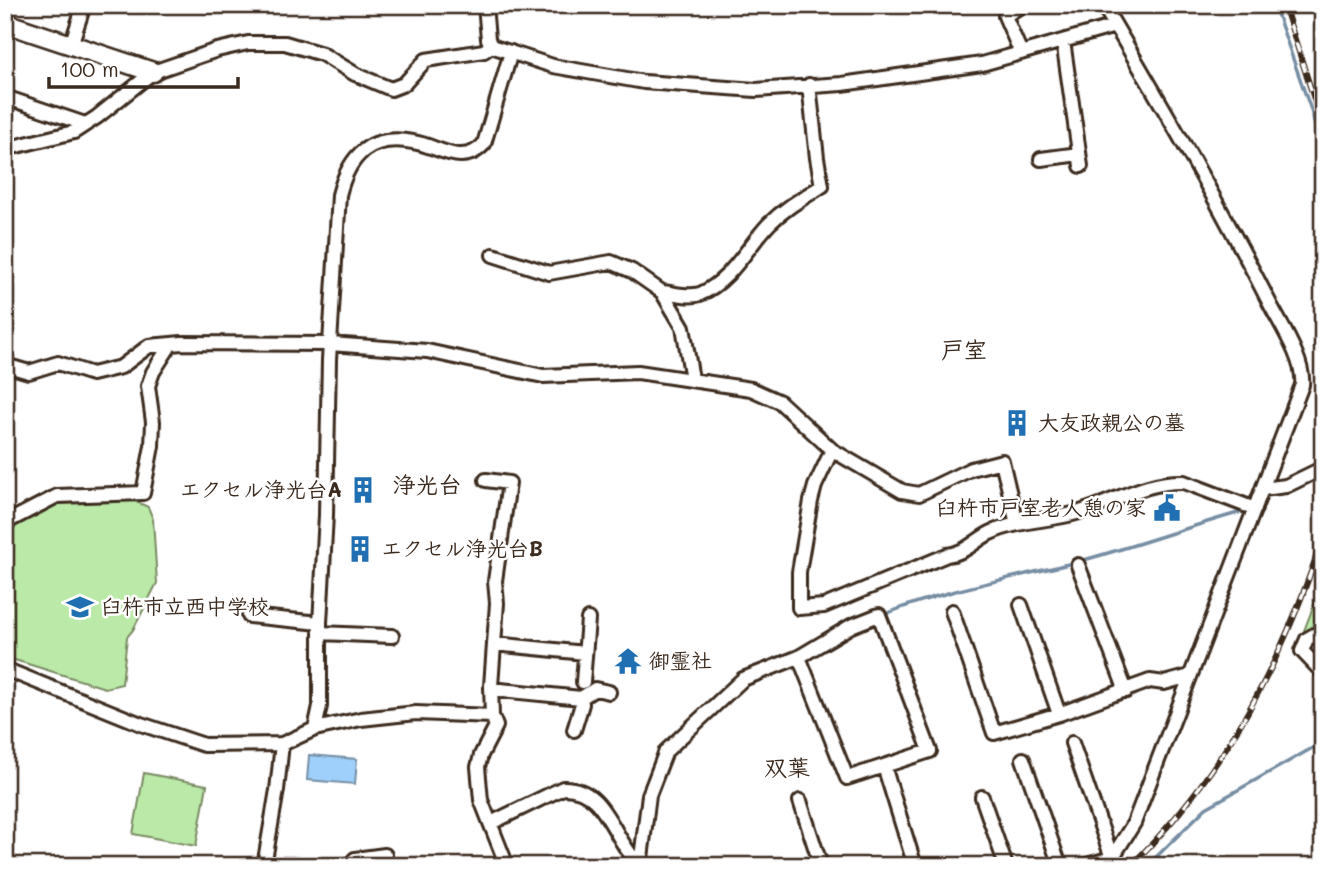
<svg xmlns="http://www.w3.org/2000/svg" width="1328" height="871" font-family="Mali,'Klee One',sans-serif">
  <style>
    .green { fill: #bae9a8; stroke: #7a8a63; stroke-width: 2 }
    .water { fill: #9ed0fb; stroke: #768ea3; stroke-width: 2 }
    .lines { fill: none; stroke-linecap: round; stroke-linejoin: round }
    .stream { stroke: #768ea3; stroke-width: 3.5 }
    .street-casing { stroke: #3b2a1e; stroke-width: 18 }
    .secondary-casing { stroke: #3b2a1e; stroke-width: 23 }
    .street { stroke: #fff; stroke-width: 12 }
    .secondary { stroke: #fff; stroke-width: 18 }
    .rail-casing { stroke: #3b2a1e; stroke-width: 6 }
    .rail { stroke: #fff; stroke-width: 3.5; stroke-dasharray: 10; stroke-linecap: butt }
    .labels { text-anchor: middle; stroke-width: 5; stroke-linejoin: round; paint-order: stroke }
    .poi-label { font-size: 21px; font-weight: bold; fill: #3b2a1e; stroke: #fff; text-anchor: start }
    .neighbourhood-label { font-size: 23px; font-weight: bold; fill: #3b2a1e; stroke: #fff }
  </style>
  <rect width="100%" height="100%" fill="#fff"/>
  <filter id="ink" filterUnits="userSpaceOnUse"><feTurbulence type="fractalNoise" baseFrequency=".0143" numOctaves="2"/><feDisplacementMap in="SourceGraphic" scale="14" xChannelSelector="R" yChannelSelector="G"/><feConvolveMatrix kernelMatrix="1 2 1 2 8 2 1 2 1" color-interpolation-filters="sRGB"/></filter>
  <g filter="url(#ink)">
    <path class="green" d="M133 500 148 507 153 519 157 583 133 630 127 637 122 684 105 688 5 657V530L45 507 57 504Z
      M1323 581V625L1302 636Z
      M144 773 207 785 196 846 133 834Z"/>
    <path class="water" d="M309 755 357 759 355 784 307 780Z"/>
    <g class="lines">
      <path class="stream" d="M1274 5 1311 110 1323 157
        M1318 168 1323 159
        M1267 495 1279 493
        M888 613C950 588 1016 578 1080 561 1136 546 1190 526 1245 511
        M1123 858 1131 860
        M1147 866 1206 808 1323 742"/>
      <defs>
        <path id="street" d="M485 5 488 39 491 46 553 66 644 82 756 90 842 84 982 64 1115 26
          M1063 41 1081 166
          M71 45 84 5
          M1021 53 1005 16 1022 5
          M5 97 85 124
          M5 149 74 132 97 117 153 72 217 50 248 43H285L322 54 355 74 391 89 404 84 426 60 484 51 491 46
          M1041 159 1079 154
          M493 255 549 273 611 262 632 271 662 292
          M5 365 29 372 58 363 92 374 121 367 149 346 182 343 330 344 427 351 543 376 638 372 751 389 780 402 832 450 902 491 919 494 971 469 1002 461 1017 524
          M692 379 683 327 662 292C674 293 689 298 700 294 731 281 747 247 769 224 785 208 803 198 822 186L817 158 809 85
          M832 450 815 486 811 501 799 572V608L824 606 947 555C966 553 974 541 990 533 1018 520 1050 521 1080 512 1115 502 1145 481 1184 482L1255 509
          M486 480 509 483 495 581 497 603 491 686 492 716 496 726 481 755 478 767 481 800 507 866
          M1263 489 1286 486 1323 468
          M5 523 57 496 143 493 152 446 153 422 148 386 153 372 171 344
          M1078 565 1126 691
          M1021 605 1059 714
          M952 611 994 733 1059 714 1150 681 1164 683 1190 676
          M249 616 320 623
          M1323 630 1307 639 1302 651 1323 673
          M320 633 392 636
          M494 644 585 653
          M5 669 141 724 204 745 282 744 315 729 361 719 416 713 492 716
          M583 682 588 619
          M491 689 581 698 582 704 574 730
          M581 698 595 689 609 692
          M315 729 320 706V623L326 515 329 360 339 195C349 155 370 134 413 142 439 146 462 168 484 144L511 52
          M1072 743 1112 858
          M1023 759 1060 866
          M884 766 915 866
          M982 797 1006 866
          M800 801 821 866
          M491 823 563 788C606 787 612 839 639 864
          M264 866 277 790 282 744
          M349 866 355 859 385 855
          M640 866 649 795 666 751 743 679 799 657 851 626 879 615 930 751 847 778 799 657
          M1083 866 1112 858 1134 823 1302 385C1305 361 1280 324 1269 302 1218 201 1161 103 1103 5"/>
        <path id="secondary" d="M5 23 153 72"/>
      </defs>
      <use href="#street" class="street-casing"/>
      <use href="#secondary" class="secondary-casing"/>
      <use href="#street" class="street"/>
      <use href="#secondary" class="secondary"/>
      <defs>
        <path id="rail" d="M1284 5 1323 127
          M1130 866C1224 776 1284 659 1323 536"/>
      </defs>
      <use href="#rail" class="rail-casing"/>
      <use href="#rail" class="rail"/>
    </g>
  </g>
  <defs>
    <symbol id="building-bare" viewBox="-9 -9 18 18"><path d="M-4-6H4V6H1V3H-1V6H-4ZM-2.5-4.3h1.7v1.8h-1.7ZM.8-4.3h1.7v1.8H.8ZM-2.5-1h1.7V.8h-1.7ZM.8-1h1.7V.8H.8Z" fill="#1f6fb2" stroke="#fff" stroke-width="2.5" paint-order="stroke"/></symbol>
    <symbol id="civic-bare" viewBox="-9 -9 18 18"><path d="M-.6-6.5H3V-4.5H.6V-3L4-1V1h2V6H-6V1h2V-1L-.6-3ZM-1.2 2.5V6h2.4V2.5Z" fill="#1f6fb2" stroke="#fff" stroke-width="2.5" paint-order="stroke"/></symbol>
    <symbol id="school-bare" viewBox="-9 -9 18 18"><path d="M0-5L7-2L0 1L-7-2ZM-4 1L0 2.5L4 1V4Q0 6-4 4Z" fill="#1f6fb2" stroke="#fff" stroke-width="2.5" paint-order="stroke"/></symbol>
    <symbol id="temple-bare" viewBox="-9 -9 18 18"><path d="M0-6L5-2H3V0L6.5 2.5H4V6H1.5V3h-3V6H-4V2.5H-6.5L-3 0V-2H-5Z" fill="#1f6fb2" stroke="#fff" stroke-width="2.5" paint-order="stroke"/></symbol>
  </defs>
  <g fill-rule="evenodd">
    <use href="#building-bare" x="998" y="404" width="38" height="38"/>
    <use href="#building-bare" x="344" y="471" width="38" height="38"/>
    <use href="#civic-bare" x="1148" y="489" width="38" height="38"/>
    <use href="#building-bare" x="341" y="530" width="38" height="38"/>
    <use href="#school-bare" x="61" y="588" width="38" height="38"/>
    <use href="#temple-bare" x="609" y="642" width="38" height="38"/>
  </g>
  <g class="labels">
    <g class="poi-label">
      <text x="1038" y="430">大友政親公の墓</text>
      <text x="342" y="497" text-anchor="end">エクセル浄光台A</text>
      <text x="1146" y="515" text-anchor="end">臼杵市戸室老人憩の家</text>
      <text x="381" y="556">エクセル浄光台B</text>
      <text x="101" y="614">臼杵市立西中学校</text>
      <text x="649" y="668">御霊社</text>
    </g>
    <g class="neighbourhood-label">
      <text x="964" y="358">戸室</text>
      <text x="427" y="493">浄光台</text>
      <text x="787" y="776">双葉</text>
    </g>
  </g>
  <rect width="1328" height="871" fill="none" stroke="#fff" stroke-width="28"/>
  <rect x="14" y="14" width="1300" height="843" fill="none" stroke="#3b2a1e" stroke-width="2.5" filter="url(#ink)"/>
  <path d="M49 77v10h189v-10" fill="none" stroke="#3b2a1e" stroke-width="3.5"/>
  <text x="60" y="77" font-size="21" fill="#3b2a1e" stroke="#ffffff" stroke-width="5" paint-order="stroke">100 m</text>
</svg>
